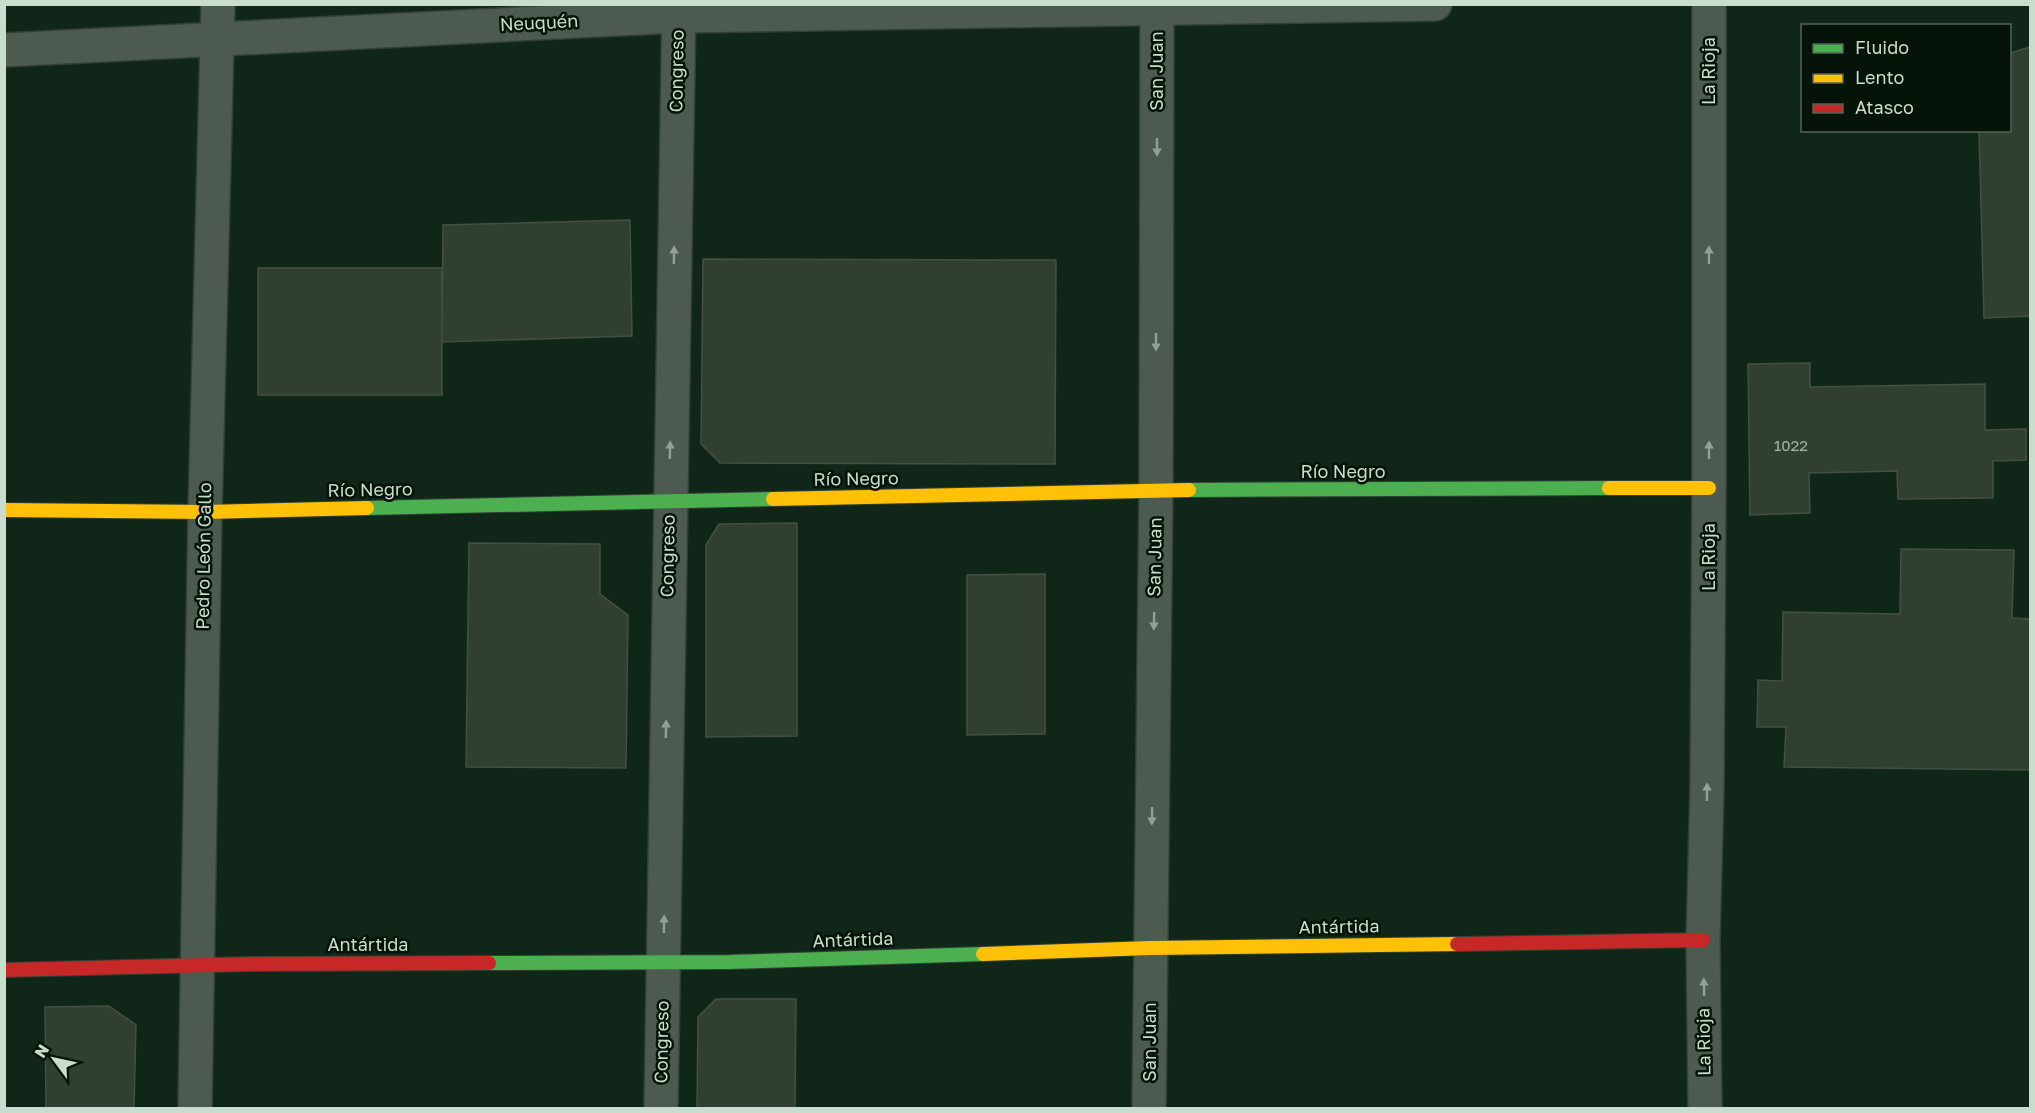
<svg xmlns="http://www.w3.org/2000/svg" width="2035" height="1113" font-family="'Golos Text',sans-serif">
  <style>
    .building { fill: #303f31; stroke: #425143; stroke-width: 1.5 }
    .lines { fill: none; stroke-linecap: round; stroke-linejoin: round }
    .street-casing { stroke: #314035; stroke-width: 36 }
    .fast-casing { stroke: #314035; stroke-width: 16 }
    .slow-casing { stroke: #314035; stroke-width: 16 }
    .jam-casing { stroke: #314035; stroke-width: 16 }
    .street { stroke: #4c5a4f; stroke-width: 33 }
    .fast { stroke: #4caf50; stroke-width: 14 }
    .slow { stroke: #ffc107; stroke-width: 14 }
    .jam { stroke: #c62828; stroke-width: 14 }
    .oneway { fill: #91a294 }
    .labels { text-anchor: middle; stroke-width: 5; stroke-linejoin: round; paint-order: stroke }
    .number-label { font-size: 15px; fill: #a3b6a6 }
    .street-label { font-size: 18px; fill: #c9ddcd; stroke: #051308 }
  </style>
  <rect width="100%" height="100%" fill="#102618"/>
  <path class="building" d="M2030 47V316L1984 318 1979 130H2010V53Z
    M630 220 632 336 442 342 443 225Z
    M703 259 1056 260 1055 464 720 463 701 444Z
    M258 268H442V395H258Z
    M1810 363V387L1985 384V430L2026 429V460L1993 461V498L1898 499 1897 471 1809 473 1810 513 1750 515 1748 364Z
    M797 523V736L706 737V545L719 524Z
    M469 543 600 544V594L628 615 626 768 466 767Z
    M1901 549 2014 550 2012 618 2030 619V770L1784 767 1786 727H1757L1758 680 1782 681 1783 612 1900 614Z
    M1045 574V734L967 735V575Z
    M716 999H796L795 1108H697L698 1017Z
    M109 1006 136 1025 134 1108H46L45 1007Z"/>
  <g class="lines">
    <defs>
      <path id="street" d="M4 50 678 16 1435 4
        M195 1108 205 512 218 4
        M661 1108 679 4
        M1149 1108 1156 490 1157 4
        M1705 1108 1703 940 1707 788 1709 488V4"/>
      <path id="fast" d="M1189 490 1609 488
        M367 508 773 499
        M489 963 729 962 983 954"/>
      <path id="slow" d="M1609 488H1709
        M773 499 1189 490
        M4 510 205 512 367 508
        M983 954 1150 948 1457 944"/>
      <path id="jam" d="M1457 944 1703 940
        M4 970 253 964 489 963"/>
    </defs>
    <use href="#street" class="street-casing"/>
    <use href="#fast" class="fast-casing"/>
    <use href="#slow" class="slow-casing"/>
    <use href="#jam" class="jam-casing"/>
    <use href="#street" class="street"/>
    <use href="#fast" class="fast"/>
    <use href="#slow" class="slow"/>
    <use href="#jam" class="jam"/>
  </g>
  <defs><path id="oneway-solid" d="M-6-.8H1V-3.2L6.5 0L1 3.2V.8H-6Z" transform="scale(1.5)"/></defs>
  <g class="oneway">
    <use href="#oneway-solid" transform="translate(1157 147) rotate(90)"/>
    <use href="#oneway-solid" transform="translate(674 255) rotate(-89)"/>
    <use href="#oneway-solid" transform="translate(1709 255) rotate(-90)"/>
    <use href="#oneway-solid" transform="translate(1156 342) rotate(90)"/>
    <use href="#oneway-solid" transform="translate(670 450) rotate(-89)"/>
    <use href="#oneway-solid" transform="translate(1709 450) rotate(-90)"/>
    <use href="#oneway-solid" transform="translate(1154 621) rotate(91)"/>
    <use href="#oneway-solid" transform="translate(666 729) rotate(-89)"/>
    <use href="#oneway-solid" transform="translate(1707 792) rotate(-89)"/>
    <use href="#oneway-solid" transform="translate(1152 816) rotate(91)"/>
    <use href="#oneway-solid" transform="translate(664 924) rotate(-89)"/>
    <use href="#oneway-solid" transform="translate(1704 987) rotate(-91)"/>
  </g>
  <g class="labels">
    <g class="number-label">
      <text x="1791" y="451">1022</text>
    </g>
    <g class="street-label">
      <text transform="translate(539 23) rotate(-3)" y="6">Neuquén</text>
      <text transform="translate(677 71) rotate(-89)" y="6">Congreso</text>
      <text transform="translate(1157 71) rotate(-90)" y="6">San Juan</text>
      <text transform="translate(1709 71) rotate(-90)" y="6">La Rioja</text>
      <text x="1343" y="478">Río Negro</text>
      <text transform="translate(856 479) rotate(-1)" y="6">Río Negro</text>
      <text transform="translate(370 490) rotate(-1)" y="6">Río Negro</text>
      <text transform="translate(204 556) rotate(-89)" y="6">Pedro León Gallo</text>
      <text transform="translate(668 556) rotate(-89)" y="6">Congreso</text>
      <text transform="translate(1155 557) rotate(-89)" y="6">San Juan</text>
      <text transform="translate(1709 557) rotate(-90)" y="6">La Rioja</text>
      <text transform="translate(1339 927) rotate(-1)" y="6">Antártida</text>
      <text transform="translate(853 940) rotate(-2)" y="6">Antártida</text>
      <text x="368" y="951">Antártida</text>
      <text transform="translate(662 1042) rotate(-89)" y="6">Congreso</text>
      <text transform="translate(1150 1042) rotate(-90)" y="6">San Juan</text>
      <text transform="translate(1704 1042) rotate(-91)" y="6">La Rioja</text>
    </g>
  </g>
  <rect width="2035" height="1113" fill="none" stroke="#c9ddcd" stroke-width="12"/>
  <rect x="1801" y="24" width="210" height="108" fill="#051308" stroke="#536457" stroke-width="1.5"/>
  <rect x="1813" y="44" width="30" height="9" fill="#4caf50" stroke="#536457" stroke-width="1.5"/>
  <text x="1855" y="54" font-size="18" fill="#c9ddcd">Fluido</text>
  <rect x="1813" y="74" width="30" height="9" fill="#ffc107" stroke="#536457" stroke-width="1.5"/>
  <text x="1855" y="84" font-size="18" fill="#c9ddcd">Lento</text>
  <rect x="1813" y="104" width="30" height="9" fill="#c62828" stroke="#536457" stroke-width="1.5"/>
  <text x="1855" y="114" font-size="18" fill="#c9ddcd">Atasco</text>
  <g transform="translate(54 1059) rotate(303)" stroke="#051308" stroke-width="4.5" paint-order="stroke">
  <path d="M0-4.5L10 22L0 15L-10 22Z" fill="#c9ddcd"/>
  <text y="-9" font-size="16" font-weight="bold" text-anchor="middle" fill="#c9ddcd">N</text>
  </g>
</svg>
